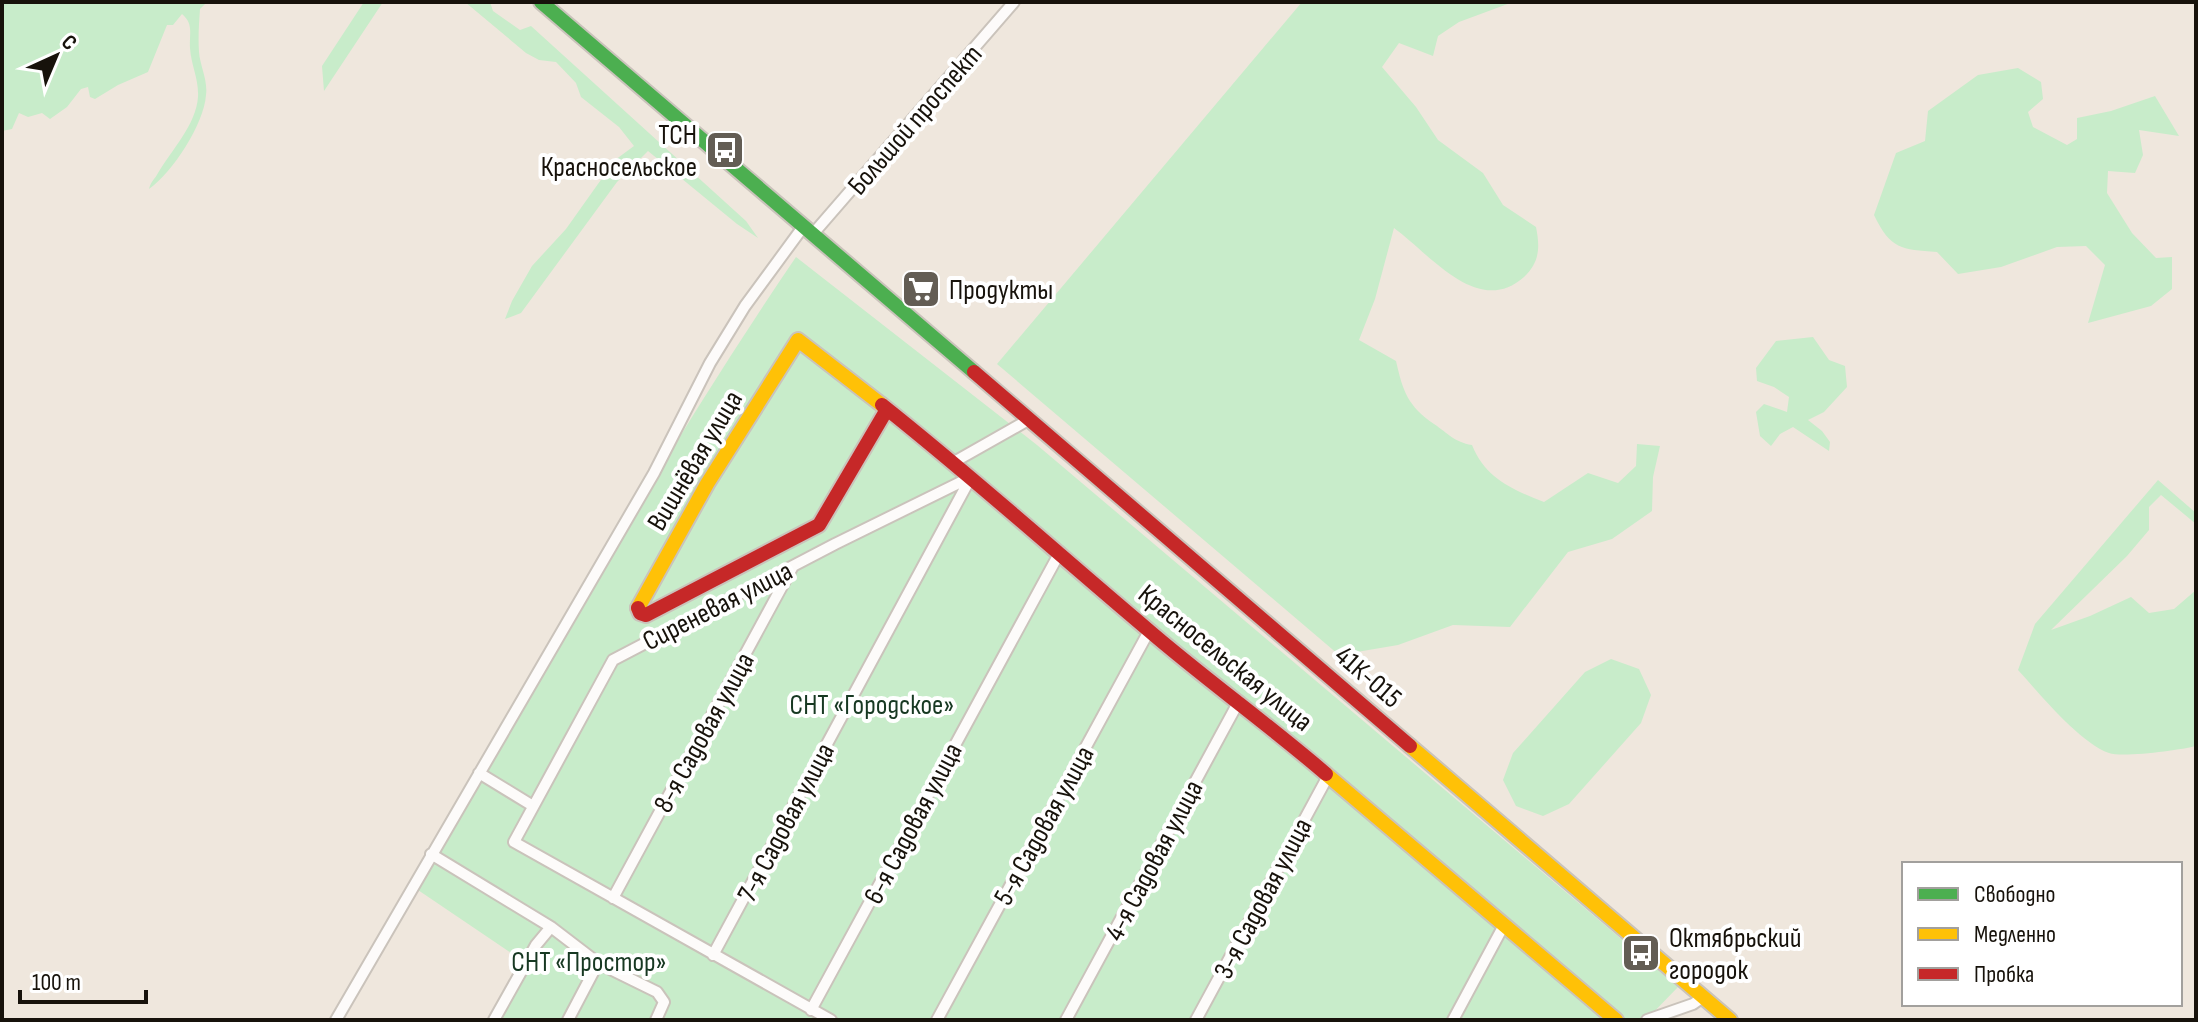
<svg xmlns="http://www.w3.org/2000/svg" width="2198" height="1022" font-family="'Sofia Sans Condensed',sans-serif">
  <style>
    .green { fill: #c8ecca }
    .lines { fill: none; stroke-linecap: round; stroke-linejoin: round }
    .street-casing { stroke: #cac3bb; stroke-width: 14 }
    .fast-casing { stroke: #cac3bb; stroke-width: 18 }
    .slow-casing { stroke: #cac3bb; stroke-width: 18 }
    .jam-casing { stroke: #cac3bb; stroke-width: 18 }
    .street { stroke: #fdfbfa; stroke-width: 10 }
    .fast { stroke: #4caf50; stroke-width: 14 }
    .slow { stroke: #ffc107; stroke-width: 14 }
    .jam { stroke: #c62828; stroke-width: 14 }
    .labels { text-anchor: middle; stroke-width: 8; stroke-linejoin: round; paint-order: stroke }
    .street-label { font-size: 28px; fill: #17120b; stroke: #fff }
    .poi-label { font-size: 28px; fill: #17120b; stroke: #fff; text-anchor: start }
    .park-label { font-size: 28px; fill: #173822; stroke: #fff }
  </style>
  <rect width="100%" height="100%" fill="#efe7dd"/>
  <path class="green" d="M2 2H222L221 4 207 2 200 9C199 23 198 38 199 52 200 66 208 80 206 95 204 124 173 172 149 189 151 181 155 179 158 173 172 149 196 125 198 97 199 79 191 65 190 48 189 34 194 24 182 14L173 25H167L148 72 118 85 95 99 90 97 88 87 81 89 67 107 50 119 42 113 28 117 19 113 12 129 2 131Z
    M364 2H383L324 91 322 66Z
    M465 2H490L493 11 520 30 531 26 746 221 758 238 737 224 648 151 617 182 521 313 505 319 512 301 532 266 566 229 615 160 634 146 619 127 581 97 576 83 556 62 539 60 526 53Z
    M1302 2H1513L1459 22 1438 36 1433 56 1399 43 1382 67 1416 107 1438 140 1483 173 1503 205 1536 227C1540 247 1540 262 1524 277 1478 318 1430 254 1394 228L1375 299 1359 340 1396 361C1403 392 1408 406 1434 424 1449 434 1454 442 1472 445 1485 478 1513 490 1544 502L1588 473 1618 483 1636 466 1637 444 1660 446 1653 477 1652 511 1612 539 1568 552 1510 627 1453 625 1398 645 1339 655 997 364Z
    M2018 68 2041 82 2043 99 2028 112 2033 127 2067 145 2077 139V118L2111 111 2155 96 2179 136 2139 130 2143 155 2135 173 2108 171 2107 193 2132 233 2156 258 2172 257V289L2151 306 2088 323 2105 265 2086 246 2057 247 2001 267 1958 274 1937 252C1901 249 1891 250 1874 215L1896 153 1925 141 1928 111 1978 75Z
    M796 257 1037 445 1678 987 1646 1020H501L529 965 415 888C538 675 658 460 796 257Z
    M1813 337 1829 360 1845 366 1847 387 1824 412 1808 420 1822 431 1830 442 1829 451 1793 427 1780 434 1771 446 1760 436 1756 412 1764 404 1787 412 1789 397 1774 387 1757 381 1756 368 1776 341Z
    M2158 480 2196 513V524L2161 495 2149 507V530L2127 556 2051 630 2090 616 2131 597 2149 613 2174 609 2196 590V746C2181 750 2122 758 2109 753 2079 742 2040 694 2018 670L2035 624Z
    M1611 659 1639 669 1651 695 1641 723 1569 804 1543 816 1516 806 1503 780 1513 753 1585 672Z"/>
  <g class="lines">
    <defs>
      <path id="street" d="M812 235 1014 2
        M954 462 1030 419
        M479 773 533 806
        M431 854 551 927 598 963 657 992 664 1002 656 1020
        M613 898 793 566
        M713 955 970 479
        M811 1010 1060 552
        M336 1020 654 473 710 363 745 306 803 227
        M494 1020 536 945 551 927
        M568 1020 598 963
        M831 1020 514 842 613 660 835 544 971 477
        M937 1020 1149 631
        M1066 1020 1239 701
        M1196 1020 1328 776
        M1453 1020 1504 925
        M1647 1020 1693 1004 1703 997"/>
      <path id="fast" d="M541 2 974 372"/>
      <path id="slow" d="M638 608 707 484 798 340 882 405
        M1410 746 1730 1020
        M1326 774 1616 1020"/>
      <path id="jam" d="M974 372 1410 746
        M882 405C973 477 1058 554 1147 629 1205 679 1268 724 1326 774
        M638 608 640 613 646 615 819 525 886 411"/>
    </defs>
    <use href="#street" class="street-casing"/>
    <use href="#fast" class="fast-casing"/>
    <use href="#slow" class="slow-casing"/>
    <use href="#jam" class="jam-casing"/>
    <use href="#street" class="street"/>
    <use href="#fast" class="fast"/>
    <use href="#slow" class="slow"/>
    <use href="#jam" class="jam"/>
  </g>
  <defs>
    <symbol id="bus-square" viewBox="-11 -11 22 22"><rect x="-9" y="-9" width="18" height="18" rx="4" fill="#635d54" stroke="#fff"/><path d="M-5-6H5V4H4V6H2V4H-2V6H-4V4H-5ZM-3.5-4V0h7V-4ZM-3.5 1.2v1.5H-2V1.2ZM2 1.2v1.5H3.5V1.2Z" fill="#fff"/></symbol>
    <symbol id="supermarket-square" viewBox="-11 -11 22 22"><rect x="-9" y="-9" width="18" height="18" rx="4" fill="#635d54" stroke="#fff"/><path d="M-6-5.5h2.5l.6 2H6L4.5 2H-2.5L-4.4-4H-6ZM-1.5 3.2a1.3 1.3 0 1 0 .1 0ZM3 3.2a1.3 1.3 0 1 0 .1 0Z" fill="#fff"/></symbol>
  </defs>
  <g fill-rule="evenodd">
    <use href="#bus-square" x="703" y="128" width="44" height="44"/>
    <use href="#supermarket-square" x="899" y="267" width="44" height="44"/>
    <use href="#bus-square" x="1619" y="931" width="44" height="44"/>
  </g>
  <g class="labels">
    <g class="street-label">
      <text transform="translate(914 119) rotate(-49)" y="10">Большой проспект</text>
      <text transform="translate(694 460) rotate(-59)" y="10">Вишнёвая улица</text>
      <text transform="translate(717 605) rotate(-27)" y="10">Сиреневая улица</text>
      <text transform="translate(1226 657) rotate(39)" y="10">Красносельская улица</text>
      <text transform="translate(1369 676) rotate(41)" y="10">41К-015</text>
      <text transform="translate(703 732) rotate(-61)" y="10">8-я Садовая улица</text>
      <text transform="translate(785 822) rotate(-62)" y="10">7-я Садовая улица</text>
      <text transform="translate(912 823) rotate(-62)" y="10">6-я Садовая улица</text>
      <text transform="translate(1043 825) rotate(-61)" y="10">5-я Садовая улица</text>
      <text transform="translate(1153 860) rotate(-62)" y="10">4-я Садовая улица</text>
      <text transform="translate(1262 898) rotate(-62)" y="10">3-я Садовая улица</text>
    </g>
    <g class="poi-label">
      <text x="697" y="144" text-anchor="end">ТСН<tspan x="697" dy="32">Красносельское</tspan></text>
      <text x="949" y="299">Продукты</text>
      <text x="1669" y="947">Октябрьский<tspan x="1669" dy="32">городок</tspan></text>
    </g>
    <g class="park-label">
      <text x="872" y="714">СНТ «Городское»</text>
      <text x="589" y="971">СНТ «Простор»</text>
    </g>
  </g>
  <rect width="2198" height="1022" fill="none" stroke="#17120b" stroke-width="8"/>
  <rect x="1902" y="862" width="280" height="144" fill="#ffffff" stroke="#a2a09d" stroke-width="2"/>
  <rect x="1918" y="888" width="40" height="12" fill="#4caf50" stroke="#a2a09d" stroke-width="2"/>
  <text x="1974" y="902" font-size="24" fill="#17120b">Свободно</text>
  <rect x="1918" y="928" width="40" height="12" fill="#ffc107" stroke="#a2a09d" stroke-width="2"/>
  <text x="1974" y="942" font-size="24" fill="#17120b">Медленно</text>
  <rect x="1918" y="968" width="40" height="12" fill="#c62828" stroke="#a2a09d" stroke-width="2"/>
  <text x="1974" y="982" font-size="24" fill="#17120b">Пробка</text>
  <g transform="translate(56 56) rotate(44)" stroke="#ffffff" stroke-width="6" paint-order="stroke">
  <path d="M0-6L14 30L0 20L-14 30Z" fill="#17120b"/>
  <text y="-12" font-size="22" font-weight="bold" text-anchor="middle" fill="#17120b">С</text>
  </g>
  <path d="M20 990v12h126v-12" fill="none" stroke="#17120b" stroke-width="4"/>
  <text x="32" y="990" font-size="24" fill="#17120b" stroke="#ffffff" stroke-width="6" paint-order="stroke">100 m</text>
</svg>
